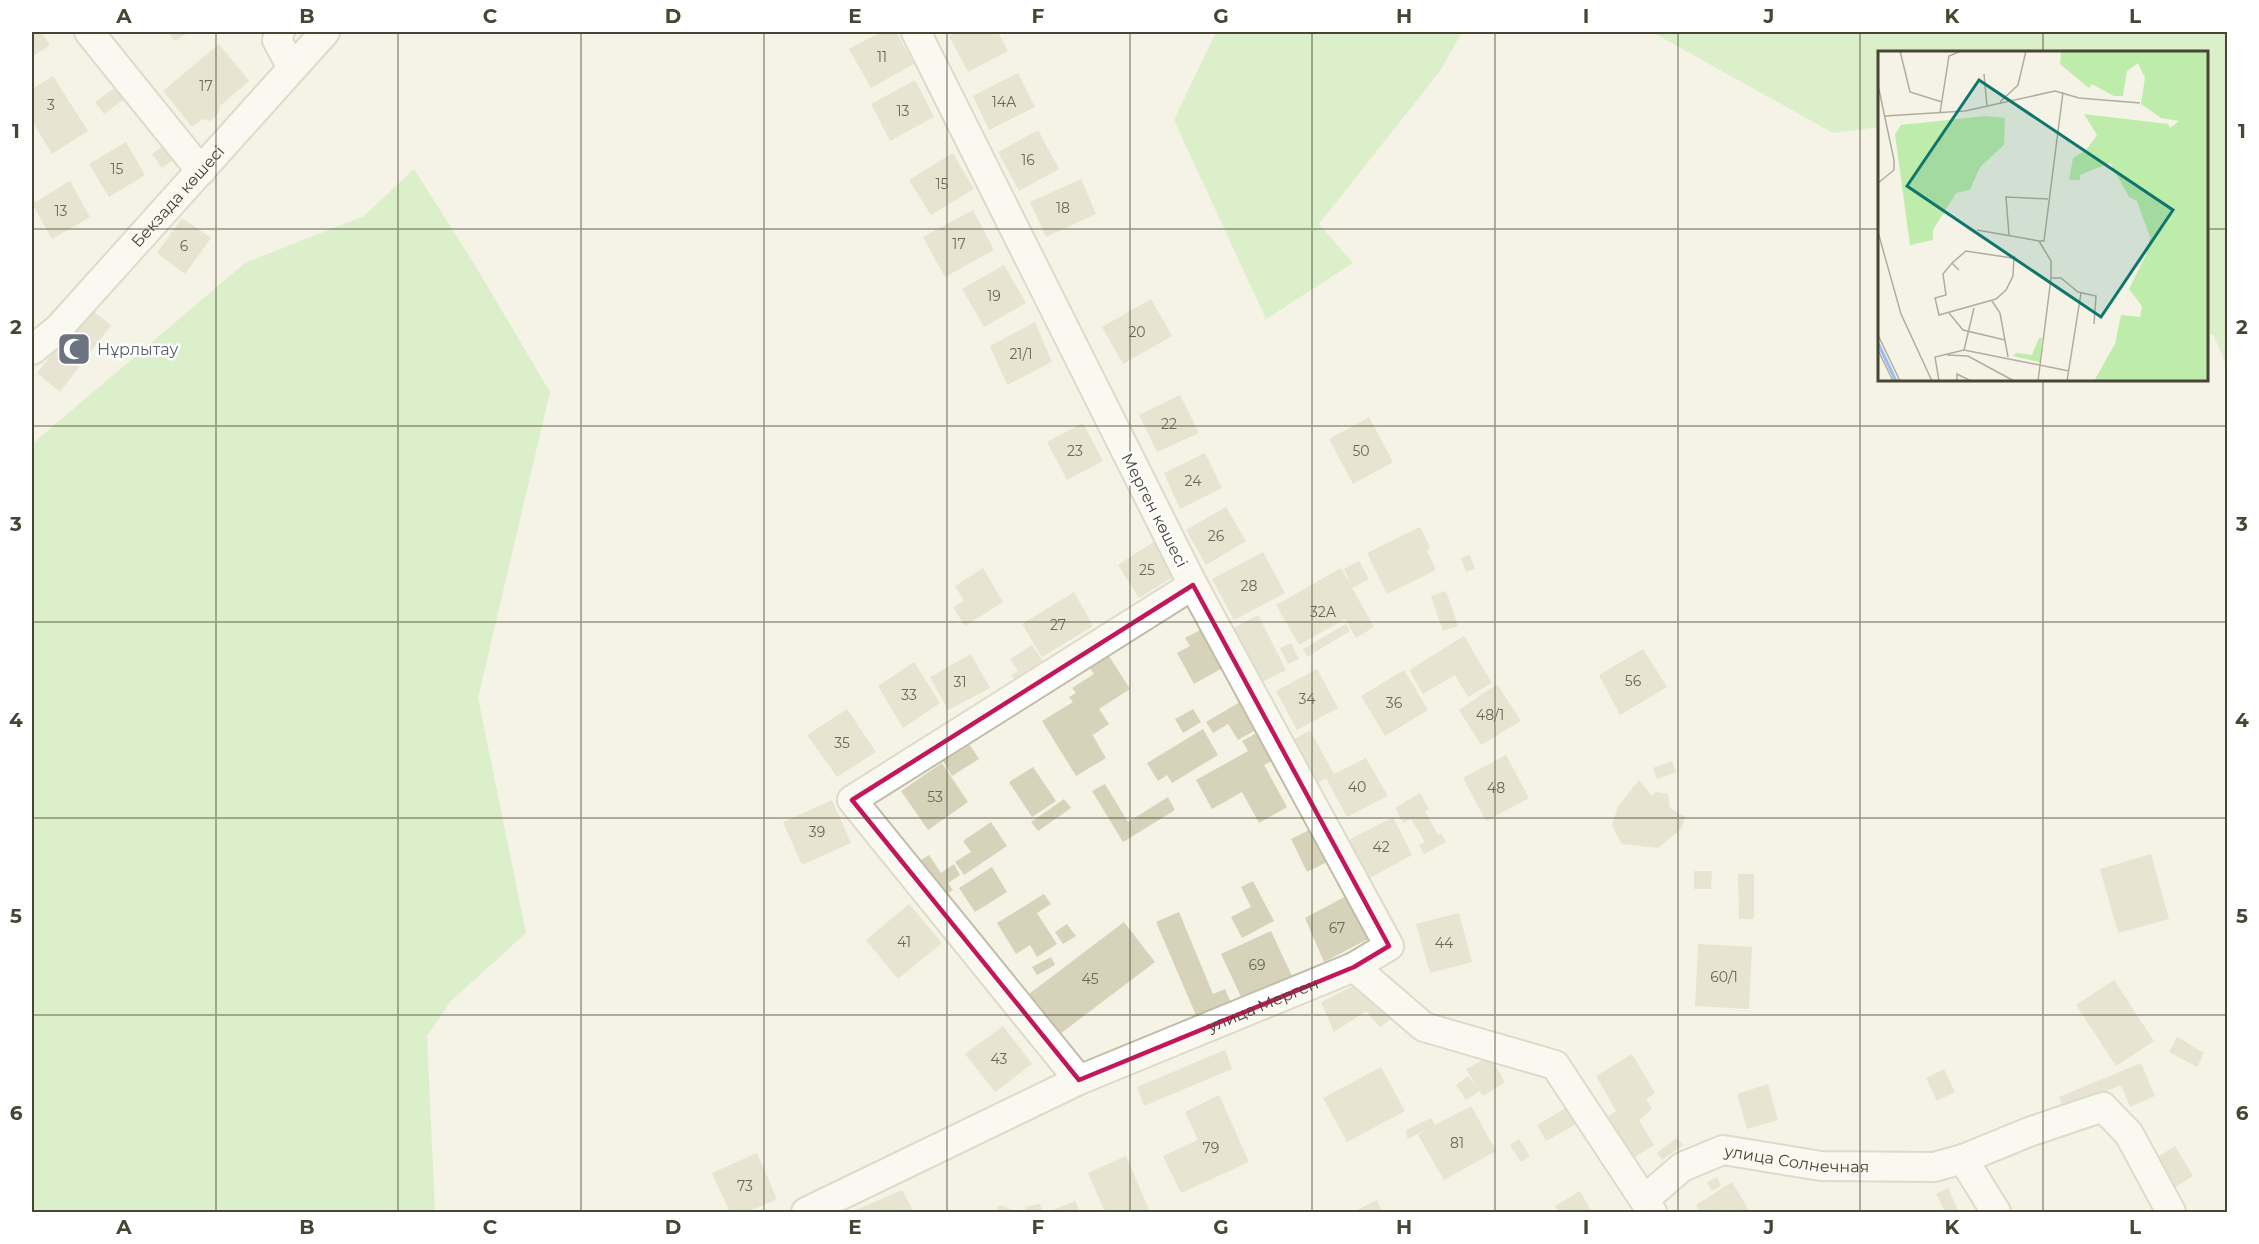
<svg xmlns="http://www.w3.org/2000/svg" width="2259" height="1244" font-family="Montserrat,sans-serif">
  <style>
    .green { fill: #beecaa }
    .building { fill: #d7d3ba }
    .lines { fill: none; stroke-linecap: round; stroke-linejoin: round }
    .minor-casing { stroke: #c0bea7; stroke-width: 32 }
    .minor { stroke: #fff; stroke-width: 28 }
    .marked { fill: none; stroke: #c2185b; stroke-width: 4.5; stroke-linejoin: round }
    .grid { fill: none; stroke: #474534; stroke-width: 1.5; stroke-opacity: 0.55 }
    .labels { text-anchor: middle; stroke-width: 5; stroke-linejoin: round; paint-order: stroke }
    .number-label { font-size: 14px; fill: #6b6856 }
    .street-label { font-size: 16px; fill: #474534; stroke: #fff }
    .worship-label { font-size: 16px; fill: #5b616d; stroke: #fff; text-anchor: start }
    .inset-river { fill: none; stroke: #9cbaf6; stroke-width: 3 }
    .inset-road { fill: none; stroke: #afad9e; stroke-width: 1.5 }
    .view { fill: #0f766e; fill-opacity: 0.15; stroke: #0f766e; stroke-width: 3 }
    .inset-edge { fill: none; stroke: #474534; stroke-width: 3 }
    .neatline { fill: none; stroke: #474534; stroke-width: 2 }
    .grid-label { font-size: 20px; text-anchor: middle; font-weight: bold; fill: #474534 }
  </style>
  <rect width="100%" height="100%" fill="#f4f3e5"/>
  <path class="green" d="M1216 32H1462L1440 71 1319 224 1353 263 1266 319 1174 120Z
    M1652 32H2227V367L2214 336 2207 332 2206 52H1880L1879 127 1833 133Z
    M414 169 476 267 550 392 478 698 526 933 451 1001 427 1036 435 1212H32V444L245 263 364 216Z"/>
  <path class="building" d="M32 32H41L50 45 32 57Z
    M168 32H190L174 41Z
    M881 32H896L914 64 871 88 849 49Z
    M957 32H998L1008 51 968 72 949 36Z
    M219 44 249 81 220 106 218 114 210 121 202 119 192 127 163 91Z
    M1018 73 1035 107 989 130 973 96Z
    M53 76 88 131 52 154 32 121V89Z
    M915 80 934 117 890 141 871 104Z
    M124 81 132 93 104 114 95 102Z
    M1038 130 1059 169 1019 191 998 152Z
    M126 142 145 175 109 197 89 164Z
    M167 143 177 157 162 168 152 154Z
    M953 153 974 189 931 215 909 180Z
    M1081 179 1096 214 1046 237 1030 202Z
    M70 181 90 217 52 239 32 204Z
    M973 210 994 250 945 277 923 237Z
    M182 218 211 238 185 274 157 253Z
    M1004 265 1026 303 984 327 962 289Z
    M1151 299 1172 336 1123 364 1102 327Z
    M89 308 111 325 60 392 37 373Z
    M1035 322 1052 362 1007 385 990 346Z
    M1180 395 1199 433 1157 452 1139 415Z
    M1369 417 1393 462 1353 484 1329 439Z
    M1083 423 1103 461 1067 480 1047 442Z
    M1205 453 1222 488 1180 509 1164 473Z
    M1226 507 1246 541 1206 565 1186 530Z
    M1420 527 1430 547 1427 551 1436 570 1387 594 1367 553Z
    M1155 541 1176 575 1139 598 1118 565Z
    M1263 552 1285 593 1234 620 1212 579Z
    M1470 555 1475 569 1466 572 1461 558Z
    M1359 561 1369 579 1352 588 1374 627 1356 638 1345 619 1299 645 1276 605 1341 568 1351 585 1344 569Z
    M983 568 1003 602 965 626 953 607 964 601 955 586Z
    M1446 591 1458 626 1443 631 1431 596Z
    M1074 592 1093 626 1042 657 1022 624Z
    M1258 615 1286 670 1260 683 1232 629Z
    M1346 624 1350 631 1307 657 1303 649Z
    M1204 628 1226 666 1194 684 1177 653 1190 646 1185 638Z
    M1464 636 1492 683 1468 697 1455 675 1423 694 1409 670Z
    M1291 643 1299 659 1288 664 1280 648Z
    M1032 645 1047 667 1018 686 1011 675 1018 671 1010 659Z
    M1643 649 1667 687 1620 715 1599 675Z
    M1107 653 1130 689 1099 709 1109 724 1093 735 1089 729 1106 758 1076 776 1042 721 1073 702 1069 697 1076 693 1072 688 1094 674 1088 665Z
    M971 654 990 688 948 710 930 677Z
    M914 662 940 703 903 728 878 686Z
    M1317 669 1338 708 1297 730 1276 691Z
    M1404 670 1428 710 1385 736 1361 696Z
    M1497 684 1521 721 1481 745 1459 710Z
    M1245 699 1261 727 1238 740 1228 724 1213 733 1206 722Z
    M847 709 876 752 837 777 807 735Z
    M1193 709 1201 722 1183 733 1175 719Z
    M1203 729 1218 755 1172 783 1167 775 1158 781 1147 763Z
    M1262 730 1278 758 1264 765 1287 807 1259 823 1242 792 1212 809 1196 780 1248 751 1242 741Z
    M1310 730 1334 774 1366 758 1388 796 1347 817 1326 778 1314 785 1291 741Z
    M970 745 979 759 952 776 943 761Z
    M1506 755 1529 798 1486 821 1463 778Z
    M1672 761 1676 772 1657 779 1653 768Z
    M942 763 968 802 928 830 901 791Z
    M1033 767 1056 801 1032 817 1009 782Z
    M1639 780 1652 796 1656 792 1668 794 1670 808 1685 817 1682 828 1658 848 1622 844 1612 826 1618 806Z
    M1105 784 1128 822 1168 797 1175 810 1123 842 1092 791Z
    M1420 793 1429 809 1425 811 1438 835 1441 833 1446 842 1424 854 1419 845 1425 842 1411 819 1403 823 1395 808Z
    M1064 799 1071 808 1038 831 1031 822Z
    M832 800 851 843 802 865 783 822Z
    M1393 817 1412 855 1370 878 1349 840Z
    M991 822 1007 846 964 875 955 862 971 852 963 841Z
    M1311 829 1327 862 1307 872 1291 839Z
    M2151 854 2169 919 2118 933 2100 869Z
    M929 855 941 873 954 864 960 875 948 883 953 890 941 897 918 862Z
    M992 867 1007 892 975 912 959 888Z
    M1694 871H1712L1711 889H1694Z
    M1738 874H1754V919H1739Z
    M1253 881 1274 921 1242 938 1231 917 1251 907 1241 887Z
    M1044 894 1051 904 1037 913 1057 944 1037 957 1030 945 1016 954 997 923Z
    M1348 895 1370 938 1324 962 1305 918Z
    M909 904 942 943 898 979 866 940Z
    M1179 912 1213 994 1225 989 1232 1005 1198 1020 1156 922Z
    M1459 913 1472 962 1430 973 1416 924Z
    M1124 922 1155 962 1056 1037 1025 997Z
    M1067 924 1076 936 1063 944 1055 932Z
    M1271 931 1292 976 1242 999 1221 954Z
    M1698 944 1752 947 1749 1009 1695 1006Z
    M1051 957 1055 965 1037 975 1032 967Z
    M2114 980 2154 1041 2116 1066 2076 1005Z
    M1359 983 1394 1017 1380 1027 1366 1011 1334 1032 1321 1002Z
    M1003 1026 1032 1064 995 1092 965 1054Z
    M2177 1037 2204 1053 2197 1067 2169 1052Z
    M1225 1050 1232 1069 1144 1106 1137 1087Z
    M1632 1054 1655 1093 1646 1099 1652 1109 1639 1120 1654 1145 1633 1158 1608 1116 1616 1111 1596 1076Z
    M1489 1056 1505 1082 1483 1096 1479 1091 1466 1100 1456 1085 1468 1076 1477 1088 1466 1069Z
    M2141 1063 2155 1096 2130 1107 2121 1085 2064 1109 2059 1097Z
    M1381 1067 1405 1111 1347 1142 1323 1098Z
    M1944 1069 1955 1092 1937 1101 1926 1078Z
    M1768 1084 1778 1120 1747 1129 1737 1094Z
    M1219 1095 1249 1162 1181 1193 1163 1156 1198 1140 1185 1112Z
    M1471 1106 1496 1151 1444 1180 1418 1135 1430 1128 1407 1139 1406 1130 1431 1118 1435 1125Z
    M1566 1108 1575 1125 1546 1141 1537 1125Z
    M1677 1138 1683 1145 1662 1160 1657 1153Z
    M1519 1139 1530 1156 1521 1162 1510 1145Z
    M2175 1146 2193 1176 2171 1190 2153 1160Z
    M757 1153 777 1199 747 1212H730L712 1173Z
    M1126 1156 1150 1212H1105L1088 1173Z
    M1717 1177 1721 1186 1712 1191 1707 1182Z
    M1732 1182 1750 1212H1700L1696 1205Z
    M1948 1188 1959 1212H1945L1936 1194Z
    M902 1190 914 1212H851Z
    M1580 1191 1592 1212H1559L1555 1206Z
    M1377 1200 1383 1212H1353Z
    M1075 1201 1080 1212H1048Z
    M1040 1204 1043 1212H1026L1025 1207Z
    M999 1205 1019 1212H996Z"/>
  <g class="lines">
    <defs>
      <g id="minor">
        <path d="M89 32 201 171"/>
        <path d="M280 32 277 40 292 68"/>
        <path id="s1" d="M32 350 58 329 325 32"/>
        <path d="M1354 967 1424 1027 1555 1065 1652 1212"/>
        <path d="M1079 1080 852 800 1193 585"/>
        <path d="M1963 1159 1996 1212"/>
        <path id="s2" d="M1645 1199 1682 1167 1723 1150 1821 1166 1934 1167 1963 1159 2029 1132 2103 1107 2129 1134 2171 1212"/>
        <path id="s3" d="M806 1212 1079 1080 1354 967 1389 946 1193 585 916 32"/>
      </g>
    </defs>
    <use href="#minor" class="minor-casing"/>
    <use href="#minor" class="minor"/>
  </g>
  <path d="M0 0H2259V1244H0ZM1193 585 1389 946 1354 967 1079 1080 852 800Z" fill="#f4f3e5" fill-opacity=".55" fill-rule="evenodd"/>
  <path class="marked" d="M1193 585 1389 946 1354 967 1079 1080 852 800Z"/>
  <path class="grid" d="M216 32V1212M398 32V1212M581 32V1212M764 32V1212M947 32V1212M1130 32V1212M1312 32V1212M1495 32V1212M1678 32V1212M1860 32V1212M2043 32V52M32 229H1880M2206 229H2228M2043 380V1212M32 426H2228M32 622H2228M32 818H2228M32 1015H2228"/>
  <defs>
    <symbol id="mosque-square" viewBox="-11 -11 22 22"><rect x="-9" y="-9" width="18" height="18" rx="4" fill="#6b7280" stroke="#fff"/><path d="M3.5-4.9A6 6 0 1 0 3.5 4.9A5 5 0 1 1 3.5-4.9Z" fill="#fff"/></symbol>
  </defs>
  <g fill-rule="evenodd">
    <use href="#mosque-square" x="55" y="330" width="38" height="38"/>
  </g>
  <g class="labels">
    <g class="number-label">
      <text x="882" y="62">11</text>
      <text x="206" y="91">17</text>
      <text x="1004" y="107">14А</text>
      <text x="51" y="110">3</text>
      <text x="903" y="116">13</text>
      <text x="1028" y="165">16</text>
      <text x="117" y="174">15</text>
      <text x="942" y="189">15</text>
      <text x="1063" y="213">18</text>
      <text x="61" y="216">13</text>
      <text x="959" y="249">17</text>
      <text x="184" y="251">6</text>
      <text x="994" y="301">19</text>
      <text x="1137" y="337">20</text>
      <text x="1021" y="359">21/1</text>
      <text x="1169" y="429">22</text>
      <text x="1075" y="456">23</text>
      <text x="1361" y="456">50</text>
      <text x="1193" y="486">24</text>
      <text x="1216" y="541">26</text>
      <text x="1147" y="575">25</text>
      <text x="1249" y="591">28</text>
      <text x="1323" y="617">32А</text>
      <text x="1058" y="630">27</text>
      <text x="1633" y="686">56</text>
      <text x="960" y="687">31</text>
      <text x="909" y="700">33</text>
      <text x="1307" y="704">34</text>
      <text x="1394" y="708">36</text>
      <text x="1490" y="720">48/1</text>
      <text x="842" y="748">35</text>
      <text x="1357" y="792">40</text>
      <text x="1496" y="793">48</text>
      <text x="935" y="802">53</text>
      <text x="817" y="837">39</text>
      <text x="1381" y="852">42</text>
      <text x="1337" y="933">67</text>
      <text x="904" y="947">41</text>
      <text x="1444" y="948">44</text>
      <text x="1257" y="970">69</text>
      <text x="1724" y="982">60/1</text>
      <text x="1090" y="984">45</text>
      <text x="999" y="1064">43</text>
      <text x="1457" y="1148">81</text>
      <text x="1211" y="1153">79</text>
      <text x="745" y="1191">73</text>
    </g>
    <g class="street-label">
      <text dy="6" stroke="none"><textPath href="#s1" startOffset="212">Бекзада көшесі</textPath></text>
      <text transform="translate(1155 510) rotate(63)" y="6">Мерген көшесі</text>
      <text dy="6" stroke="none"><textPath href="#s3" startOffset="502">улица Мерген</textPath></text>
      <text dy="6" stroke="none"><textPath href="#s2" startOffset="168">улица Солнечная</textPath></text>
    </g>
    <g class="worship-label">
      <text x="97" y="355">Нұрлытау</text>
    </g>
  </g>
  <g transform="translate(1878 51)">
    <rect width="330" height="330" fill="#f4f3e5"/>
    <path d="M183 0H330V330H216L237 293 243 264 262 266 264 255 251 238 268 204 272 186 259 150 251 146 232 112 202 124V129H191L195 107 208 99 219 84 206 63 290 73 292 77 301 70 283 67 263 53 267 27 260 12 249 20 245 45H236L214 33 211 37 182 13ZM107 65 127 67 126 94 102 116 92 139 78 142 55 179V189L32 194 17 83 23 74ZM161 287H164L162 311 135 305 138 302 154 304Z" fill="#beecaa"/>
    <path class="inset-river" d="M0 292 18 330"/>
    <path class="inset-road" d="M22 0 32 41 64 51M106 23 109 55M0 34 16 109V119L0 132M122 51 140 34 148 0M62 62 71 5 83 0M7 65 87 60 177 40 201 47 262 52M99 179 161 190M0 181 23 263 54 330M131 184 128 146 170 148M161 190H166L185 41M74 212 88 200 134 207M81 219 74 212 65 223 68 244 57 247 61 264 118 248 128 239 135 225 136 205 137 209M173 227H183L200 241 218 245 216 273M114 250 122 262 130 306M71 262 85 279 127 289M0 284 22 330M0 299 15 330M86 299 96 257M69 304 90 305 136 330M61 330 57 306 86 299 191 320M79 330V323L93 330M160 330 173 227V210L161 190M189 330 203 242"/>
    <path class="view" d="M101 29 295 159 223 266 29 135Z"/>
    <rect width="330" height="330" class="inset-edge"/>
  </g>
  <rect width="2259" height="1244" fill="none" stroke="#ffffff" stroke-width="66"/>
  <rect x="33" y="33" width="2193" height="1178" class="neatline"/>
  <g class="grid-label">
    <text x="124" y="23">A</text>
    <text x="307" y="23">B</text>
    <text x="490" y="23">C</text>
    <text x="673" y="23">D</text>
    <text x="855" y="23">E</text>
    <text x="1038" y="23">F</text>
    <text x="1221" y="23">G</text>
    <text x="1404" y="23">H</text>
    <text x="1586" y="23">I</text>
    <text x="1769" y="23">J</text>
    <text x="1952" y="23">K</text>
    <text x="2135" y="23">L</text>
    <text x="16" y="138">1</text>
    <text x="2242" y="138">1</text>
    <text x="16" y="334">2</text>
    <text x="2242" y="334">2</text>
    <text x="16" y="531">3</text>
    <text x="2242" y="531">3</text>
    <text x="16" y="727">4</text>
    <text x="2242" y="727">4</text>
    <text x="16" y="923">5</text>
    <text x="2242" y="923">5</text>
    <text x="16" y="1120">6</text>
    <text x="2242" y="1120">6</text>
    <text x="124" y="1234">A</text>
    <text x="307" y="1234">B</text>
    <text x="490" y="1234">C</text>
    <text x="673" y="1234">D</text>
    <text x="855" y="1234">E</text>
    <text x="1038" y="1234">F</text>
    <text x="1221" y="1234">G</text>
    <text x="1404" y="1234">H</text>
    <text x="1586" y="1234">I</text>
    <text x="1769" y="1234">J</text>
    <text x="1952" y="1234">K</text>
    <text x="2135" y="1234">L</text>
  </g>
</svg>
